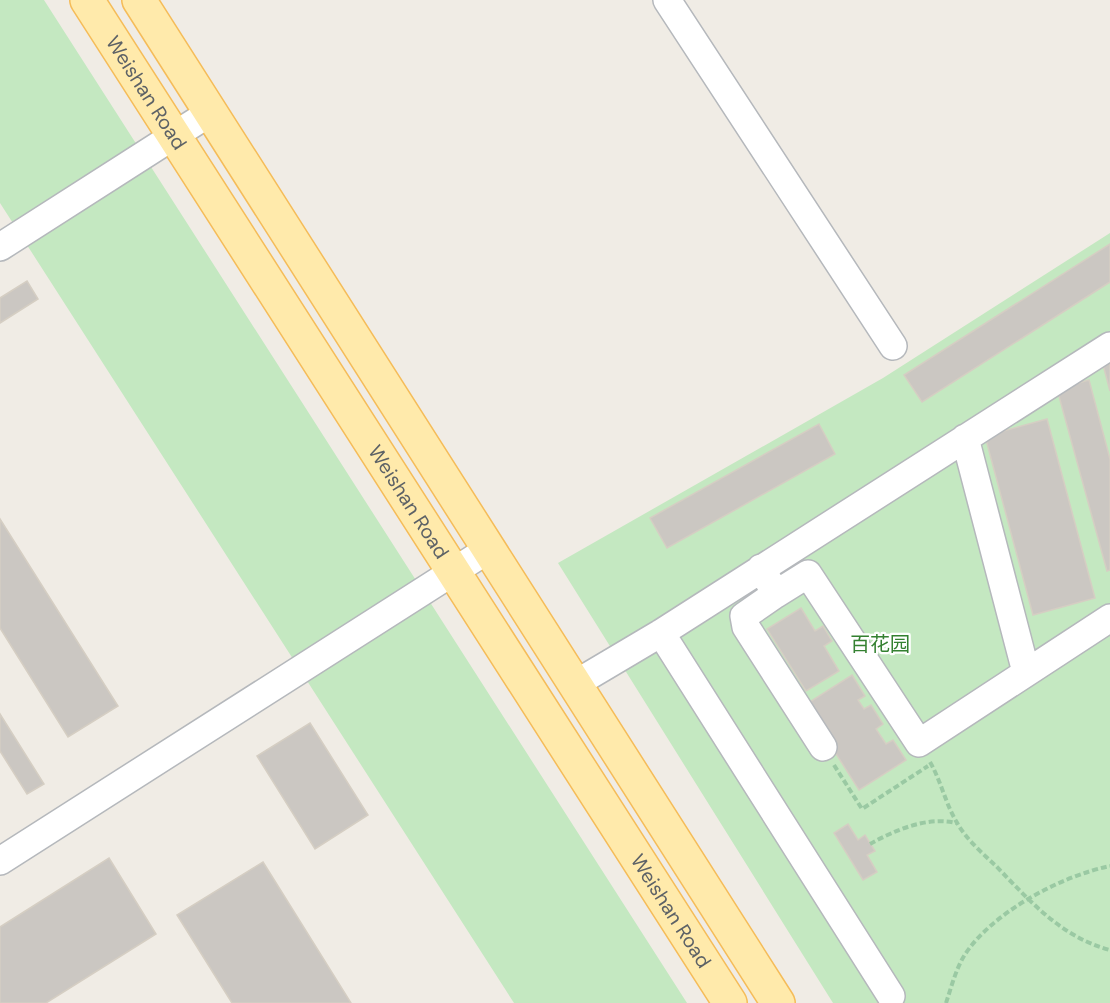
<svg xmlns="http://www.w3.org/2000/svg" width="1110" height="1003" font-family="'DM Sans','Noto Sans SC',sans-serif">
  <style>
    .green { fill: #c4e8c1 }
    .building { fill: #cbc7c2; stroke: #d5cec3; stroke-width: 1.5 }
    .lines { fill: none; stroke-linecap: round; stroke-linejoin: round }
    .minor-casing { stroke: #b5b8bc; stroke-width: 30 }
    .major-casing { stroke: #f5bc59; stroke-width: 36 }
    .path { stroke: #9ac9a3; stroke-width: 4; stroke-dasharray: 6 3; stroke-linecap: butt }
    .minor { stroke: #fff; stroke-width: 27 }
    .major { stroke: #ffeaab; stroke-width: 33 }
    .labels { text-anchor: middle; stroke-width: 4.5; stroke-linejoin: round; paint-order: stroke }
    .street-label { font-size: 20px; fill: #5d6266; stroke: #fff }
    .park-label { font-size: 20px; fill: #348131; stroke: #fff }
  </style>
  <rect width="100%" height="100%" fill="#f0ece5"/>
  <path class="green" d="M0 0H44L687 1003H514L0 203Z
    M1110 233V1003H833L558 563 883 378Z"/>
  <path class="building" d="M1110 244V282L922 402 904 375Z
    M27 281 38 299 0 323V298Z
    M1110 359V391L1102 361Z
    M1089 380 1110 459V570L1107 571 1057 389Z
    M1047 419 1095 598 1033 615 985 436Z
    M819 424 835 454 667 548 650 518Z
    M0 519 118 706 68 737 0 628Z
    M801 608 815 631 823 626 832 641 824 646 839 671 806 691 767 629Z
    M852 675 865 696 858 700 864 709 871 705 883 724 876 729 886 744 893 740 906 760 859 790 805 705Z
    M0 714 44 784 27 794 0 751Z
    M310 723 368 815 315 849 257 756Z
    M848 824 858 840 865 835 875 851 867 855 877 872 863 880 834 833Z
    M109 858 156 934 46 1003H0V927Z
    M263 862 351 1003H232L177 915Z"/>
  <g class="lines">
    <defs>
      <path id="minor" d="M667 0 893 346
        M0 247 211 112
        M965 438 1026 672
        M761 568 776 594 808 574 919 743 1110 618
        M776 594 744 616 746 627 823 747
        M661 633 891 996
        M575 684 661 633 1110 346
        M0 861 489 549"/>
      <g id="major">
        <path id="s1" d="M87 0 730 1003"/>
        <path d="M139 0 778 1003"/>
      </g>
    </defs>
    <use href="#minor" class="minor-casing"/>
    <use href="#major" class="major-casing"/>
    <path class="path" d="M930 762C941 781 945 802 956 821 965 838 982 853 996 866 1030 901 1061 937 1110 950
      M834 765 862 809 928 766
      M870 844C895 830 928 816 956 823
      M946 1003C951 988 956 969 964 956 991 913 1061 876 1110 866"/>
    <use href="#minor" class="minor"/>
    <use href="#major" class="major"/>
  </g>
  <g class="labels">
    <g class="street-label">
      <text dy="7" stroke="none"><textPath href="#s1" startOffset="110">Weishan Road</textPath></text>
      <text dy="7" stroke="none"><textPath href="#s1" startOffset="596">Weishan Road</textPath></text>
      <text dy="7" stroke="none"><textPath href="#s1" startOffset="1082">Weishan Road</textPath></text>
    </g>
    <g class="park-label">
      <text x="880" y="651">百花园</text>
    </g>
  </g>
</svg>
